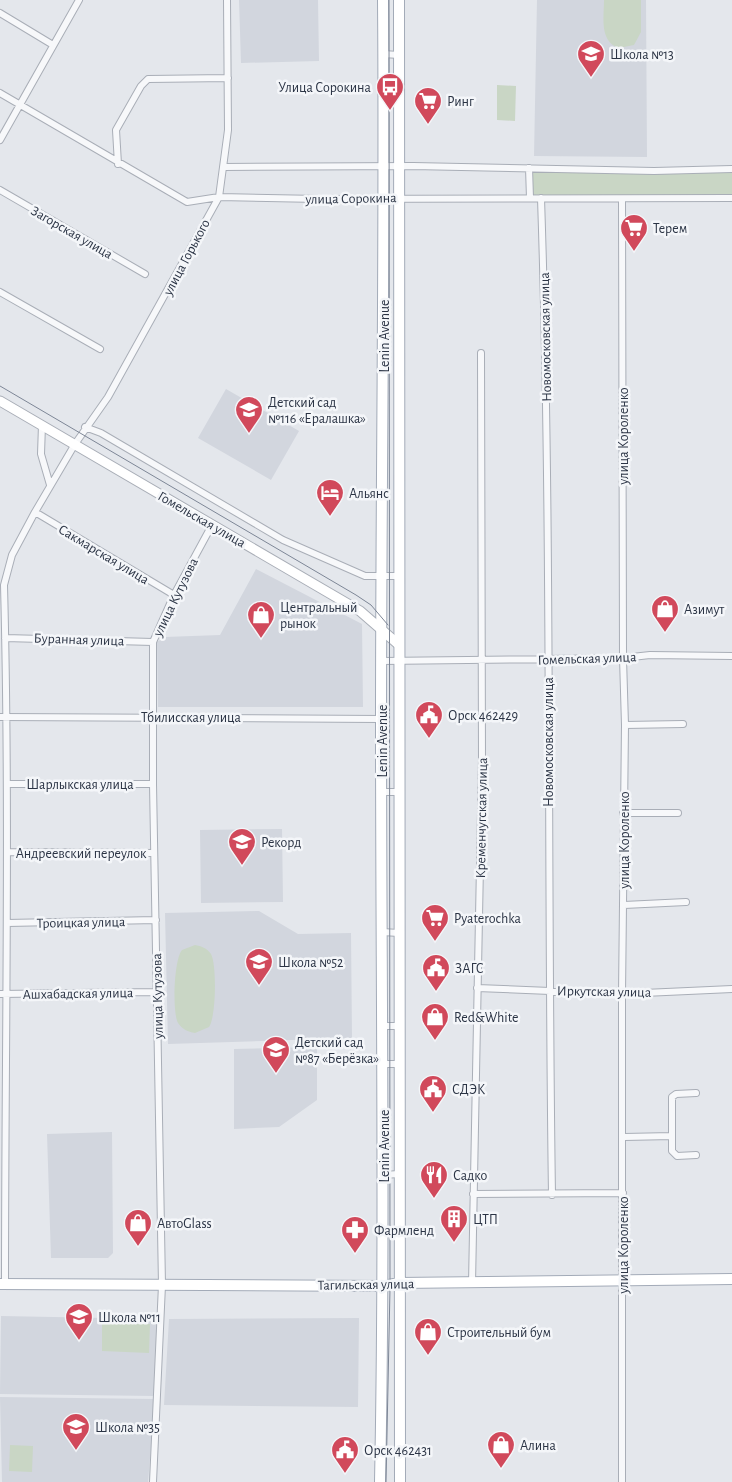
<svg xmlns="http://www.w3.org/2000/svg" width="732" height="1482" font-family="'Alegreya Sans',sans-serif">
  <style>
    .built { fill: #d2d6de }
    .green { fill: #c9d6c5 }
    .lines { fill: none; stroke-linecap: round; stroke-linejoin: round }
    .street-casing { stroke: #a9aeb7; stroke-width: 8 }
    .secondary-casing { stroke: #a9aeb7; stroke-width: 11 }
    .primary-casing { stroke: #a3abb8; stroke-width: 12 }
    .street { stroke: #f7f8fa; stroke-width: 6 }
    .secondary { stroke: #fff; stroke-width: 9 }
    .primary { stroke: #fff; stroke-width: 10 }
    .tram { stroke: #7d8696; stroke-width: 1 }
    .labels { text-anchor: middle; stroke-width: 5; stroke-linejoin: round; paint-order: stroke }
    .poi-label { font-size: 14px; fill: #2b3445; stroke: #f4f6f9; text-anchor: start }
    .street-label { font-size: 14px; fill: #2b3445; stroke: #f4f6f9 }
  </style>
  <rect width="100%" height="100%" fill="#e4e7ec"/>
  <path class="built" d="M239 0H318L319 61 241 63Z
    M537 0H646L647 157 534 156Z
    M226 389 299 431 271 480 198 438Z
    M256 569 362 624 363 707H158L157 642 165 637 220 635Z
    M282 829 283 902 201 903 200 830Z
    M259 911 298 934 351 933 352 1038 168 1044 165 913Z
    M317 1047V1100L279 1127 234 1129V1049Z
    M112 1132 113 1253 108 1258H51L47 1134Z
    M1 1316 158 1319 155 1396 0 1394Z
    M359 1318 358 1407 164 1405 169 1319Z
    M0 1397 155 1399 148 1482H2Z"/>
  <path class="green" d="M604 0H641V32L634 45 619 48C599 41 604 17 604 0Z
    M497 85 516 86 515 121 497 120Z
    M529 168 732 169V198H530Z
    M195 945C201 946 207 948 211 954 217 965 216 1018 209 1027L195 1033C188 1032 182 1029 178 1023 172 1012 174 959 182 950Z
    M102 1323 150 1324 149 1353 102 1351Z
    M10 1445 33 1446 32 1472 9 1471Z"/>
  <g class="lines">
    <defs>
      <path id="street" d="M0 13 53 45
        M383 54 399 55
        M0 93 187 202 219 197 319 199 732 198
        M0 140 79 0
        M118 164 116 130 141 86 148 79 228 78
        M223 167 413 166 654 171 732 169
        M529 168 530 198
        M0 190 145 274
        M541 198C552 530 547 863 552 1195
        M622 199 623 658 625 725 622 994V1482
        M0 292 100 349
        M42 425 41 454 50 485
        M85 427 101 433 283 540 365 576H397
        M35 512 174 595
        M5 638 153 642
        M382 661 623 658 650 655 732 656
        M0 717 381 719
        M625 725 683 724
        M7 784H153
        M382 792H398
        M623 813H678
        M8 852 154 853
        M624 905 686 902
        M7 923 156 920
        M382 932 399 933
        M477 988 622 994 732 989
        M0 994 157 992
        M383 1026H399
        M384 1064H399
        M624 1137 672 1136
        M696 1155 677 1156 672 1151V1097L676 1094 696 1093
        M383 1175 399 1174
        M473 1194 623 1193
        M5 1284C5 1051 10 818 4 585L12 555 35 512 75 444 108 397 219 197 228 130 227 0
        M472 1284 482 760 481 353
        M153 1482 162 1285 153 784V642L174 595 212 525"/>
      <path id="secondary" d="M0 401 360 611 398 644"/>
      <path id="primary" d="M399 0 400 1482
        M0 1284 384 1286 399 1283 732 1279
        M380 1482C385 1229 381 976 381 722 381 482 385 241 383 0"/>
    </defs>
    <use href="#street" class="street-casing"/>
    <use href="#secondary" class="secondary-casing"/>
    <use href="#primary" class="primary-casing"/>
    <use href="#street" class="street"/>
    <use href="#secondary" class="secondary"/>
    <use href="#primary" class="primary"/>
    <path class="tram" d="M0 386 356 595 371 605 388 625
      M386 1482 390 1288 389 0"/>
  </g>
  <defs>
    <symbol id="school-pin" viewBox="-11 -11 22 30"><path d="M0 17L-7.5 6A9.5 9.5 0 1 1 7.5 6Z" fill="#d1495b" stroke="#f4f6f9"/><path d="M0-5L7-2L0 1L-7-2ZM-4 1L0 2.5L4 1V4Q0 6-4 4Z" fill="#fff"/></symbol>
    <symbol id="bus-pin" viewBox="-11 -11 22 30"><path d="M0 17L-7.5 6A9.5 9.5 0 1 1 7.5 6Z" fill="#d1495b" stroke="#f4f6f9"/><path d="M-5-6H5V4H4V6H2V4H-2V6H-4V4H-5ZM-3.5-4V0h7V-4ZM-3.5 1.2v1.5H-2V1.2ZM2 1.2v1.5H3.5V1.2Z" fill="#fff"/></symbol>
    <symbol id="supermarket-pin" viewBox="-11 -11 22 30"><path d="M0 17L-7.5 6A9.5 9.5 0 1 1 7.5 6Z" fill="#d1495b" stroke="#f4f6f9"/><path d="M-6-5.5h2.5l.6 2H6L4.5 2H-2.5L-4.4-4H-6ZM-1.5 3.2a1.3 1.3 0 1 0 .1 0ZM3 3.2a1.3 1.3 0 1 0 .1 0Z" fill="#fff"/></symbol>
    <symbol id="hotel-pin" viewBox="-11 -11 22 30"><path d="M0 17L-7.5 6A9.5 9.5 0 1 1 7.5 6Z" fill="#d1495b" stroke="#f4f6f9"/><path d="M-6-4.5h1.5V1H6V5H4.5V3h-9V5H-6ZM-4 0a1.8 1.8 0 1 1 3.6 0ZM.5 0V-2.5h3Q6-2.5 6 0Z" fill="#fff"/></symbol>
    <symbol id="shop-pin" viewBox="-11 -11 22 30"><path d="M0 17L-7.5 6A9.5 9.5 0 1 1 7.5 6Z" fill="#d1495b" stroke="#f4f6f9"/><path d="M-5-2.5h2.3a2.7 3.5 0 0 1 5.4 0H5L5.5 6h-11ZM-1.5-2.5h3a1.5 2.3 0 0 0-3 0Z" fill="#fff"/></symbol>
    <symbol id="civic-pin" viewBox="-11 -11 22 30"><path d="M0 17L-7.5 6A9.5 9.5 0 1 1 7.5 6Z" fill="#d1495b" stroke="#f4f6f9"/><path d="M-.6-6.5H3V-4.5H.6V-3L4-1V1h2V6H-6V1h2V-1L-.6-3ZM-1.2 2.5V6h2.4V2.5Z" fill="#fff"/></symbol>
    <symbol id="restaurant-pin" viewBox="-11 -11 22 30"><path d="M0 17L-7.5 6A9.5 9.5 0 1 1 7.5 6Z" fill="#d1495b" stroke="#f4f6f9"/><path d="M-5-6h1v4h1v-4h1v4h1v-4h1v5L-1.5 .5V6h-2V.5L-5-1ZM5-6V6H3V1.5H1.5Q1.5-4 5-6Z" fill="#fff"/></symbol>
    <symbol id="building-pin" viewBox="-11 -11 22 30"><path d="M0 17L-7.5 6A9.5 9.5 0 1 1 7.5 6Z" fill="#d1495b" stroke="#f4f6f9"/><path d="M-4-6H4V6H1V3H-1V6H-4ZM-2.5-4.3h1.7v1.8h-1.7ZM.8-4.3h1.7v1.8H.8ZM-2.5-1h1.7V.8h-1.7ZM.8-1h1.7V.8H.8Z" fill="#fff"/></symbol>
    <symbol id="pharmacy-pin" viewBox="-11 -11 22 30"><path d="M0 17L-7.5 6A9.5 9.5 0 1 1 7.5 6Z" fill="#d1495b" stroke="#f4f6f9"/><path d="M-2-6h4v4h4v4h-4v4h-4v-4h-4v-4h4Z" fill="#fff"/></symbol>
  </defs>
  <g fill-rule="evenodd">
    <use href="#school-pin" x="575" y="38" width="32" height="43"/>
    <use href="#bus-pin" x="374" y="71" width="32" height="43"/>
    <use href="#supermarket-pin" x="412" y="85" width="32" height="43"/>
    <use href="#supermarket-pin" x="618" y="212" width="32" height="43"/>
    <use href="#school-pin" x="233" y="394" width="32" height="43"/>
    <use href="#hotel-pin" x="314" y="477" width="32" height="43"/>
    <use href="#shop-pin" x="649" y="593" width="32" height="43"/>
    <use href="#shop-pin" x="245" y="599" width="32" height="43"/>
    <use href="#civic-pin" x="413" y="699" width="32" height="43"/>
    <use href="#school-pin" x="226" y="826" width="32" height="43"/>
    <use href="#supermarket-pin" x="419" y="902" width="32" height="43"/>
    <use href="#school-pin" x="243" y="946" width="32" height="43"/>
    <use href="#civic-pin" x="420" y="952" width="32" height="43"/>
    <use href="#shop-pin" x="419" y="1001" width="32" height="43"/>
    <use href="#school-pin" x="260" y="1034" width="32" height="43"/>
    <use href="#civic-pin" x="417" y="1073" width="32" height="43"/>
    <use href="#restaurant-pin" x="418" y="1159" width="32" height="43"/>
    <use href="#building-pin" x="438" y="1203" width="32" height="43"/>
    <use href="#shop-pin" x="122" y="1207" width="32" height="43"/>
    <use href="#pharmacy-pin" x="339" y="1214" width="32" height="43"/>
    <use href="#school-pin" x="63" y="1301" width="32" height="43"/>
    <use href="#shop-pin" x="412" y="1316" width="32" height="43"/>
    <use href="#school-pin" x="60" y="1411" width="32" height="43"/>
    <use href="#shop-pin" x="485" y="1429" width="32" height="43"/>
    <use href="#civic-pin" x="329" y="1434" width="32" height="43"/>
  </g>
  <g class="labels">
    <g class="poi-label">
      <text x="610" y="59">Школа №13</text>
      <text x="371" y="92" text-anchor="end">Улица Сорокина</text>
      <text x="447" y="106">Ринг</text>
      <text x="653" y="233">Терем</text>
      <text x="268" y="407">Детский сад<tspan x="268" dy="16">№116 «Ералашка»</tspan></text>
      <text x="349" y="498">Альянс</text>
      <text x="280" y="612">Центральный<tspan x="280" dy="16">рынок</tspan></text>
      <text x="684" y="614">Азимут</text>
      <text x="448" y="720">Орск 462429</text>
      <text x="261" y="847">Рекорд</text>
      <text x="454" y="923">Pyaterochka</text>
      <text x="278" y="967">Школа №52</text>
      <text x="455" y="973">ЗАГС</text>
      <text x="454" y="1022">Red&amp;White</text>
      <text x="295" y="1047">Детский сад<tspan x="295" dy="16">№87 «Берёзка»</tspan></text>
      <text x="452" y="1094">СДЭК</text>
      <text x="453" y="1180">Садко</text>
      <text x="473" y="1224">ЦТП</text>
      <text x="157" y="1228">АвтоGlass</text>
      <text x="374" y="1235">Фармленд</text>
      <text x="98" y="1322">Школа №11</text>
      <text x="447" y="1337">Строительный бум</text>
      <text x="95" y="1432">Школа №35</text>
      <text x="520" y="1450">Алина</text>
      <text x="364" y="1455">Орск 462431</text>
    </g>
    <g class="street-label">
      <text transform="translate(351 198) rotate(-1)" y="5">улица Сорокина</text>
      <text transform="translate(72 232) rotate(30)" y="5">Загорская улица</text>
      <text transform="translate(186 257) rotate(-62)" y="5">улица Горького</text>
      <text transform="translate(384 336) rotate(-90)" y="5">Lenin Avenue</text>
      <text transform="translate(545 337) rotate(-91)" y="5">Новомосковская улица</text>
      <text transform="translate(623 436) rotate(-90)" y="5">улица Короленко</text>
      <text transform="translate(202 519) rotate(30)" y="5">Гомельская улица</text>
      <text transform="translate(104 554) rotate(31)" y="5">Сакмарская улица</text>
      <text transform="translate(175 597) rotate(-64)" y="5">улица Кутузова</text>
      <text transform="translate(79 639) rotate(2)" y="5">Буранная улица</text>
      <text transform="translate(587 658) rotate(-2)" y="5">Гомельская улица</text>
      <text x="191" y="722">Тбилисская улица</text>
      <text transform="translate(382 741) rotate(-90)" y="5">Lenin Avenue</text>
      <text transform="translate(548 742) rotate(-90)" y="5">Новомосковская улица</text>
      <text x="80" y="789">Шарлыкская улица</text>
      <text transform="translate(481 818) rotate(-89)" y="5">Кременчугская улица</text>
      <text transform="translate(624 840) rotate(-90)" y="5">улица Короленко</text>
      <text x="81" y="858">Андреевский переулок</text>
      <text transform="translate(81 922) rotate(-1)" y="5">Троицкая улица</text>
      <text transform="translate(604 991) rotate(1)" y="5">Иркутская улица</text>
      <text transform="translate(78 993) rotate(-1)" y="5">Ашхабадская улица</text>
      <text transform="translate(157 996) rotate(-91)" y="5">улица Кутузова</text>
      <text transform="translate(384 1146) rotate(-90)" y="5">Lenin Avenue</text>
      <text transform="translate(623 1245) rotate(-90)" y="5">улица Короленко</text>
      <text transform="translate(366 1284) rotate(-1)" y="5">Тагильская улица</text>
    </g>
  </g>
</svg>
